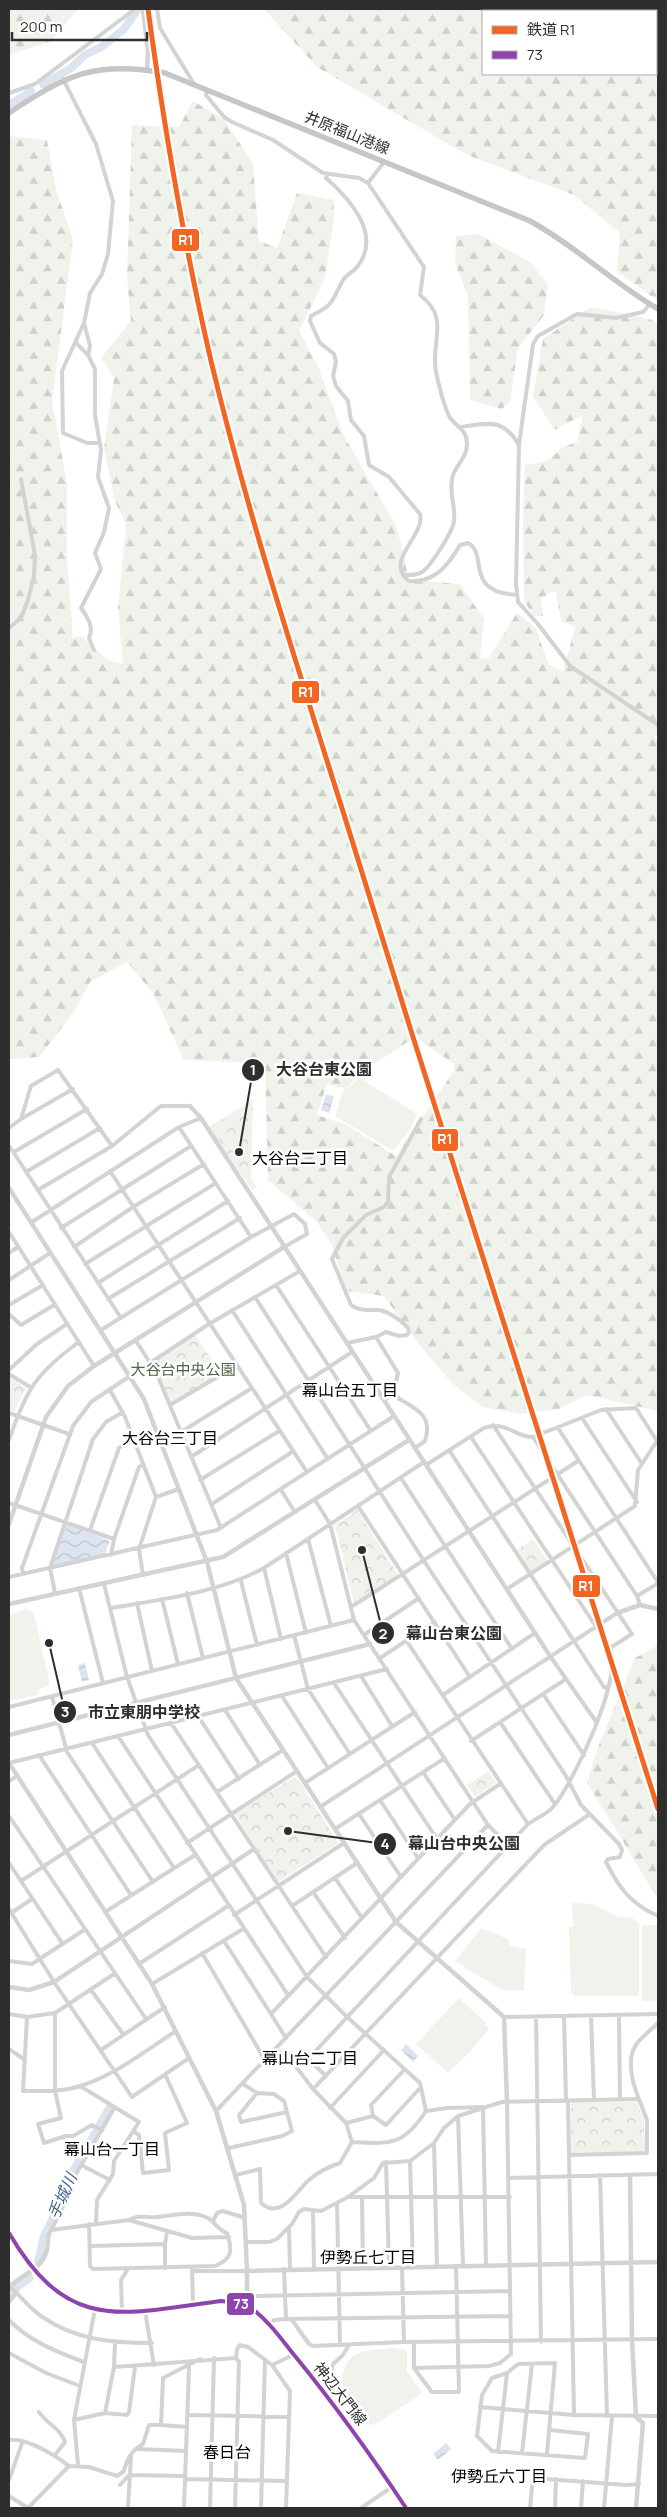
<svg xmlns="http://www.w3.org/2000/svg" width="667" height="2517" font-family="Manrope,'Noto Sans JP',sans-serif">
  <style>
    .grass { fill: #f0f3ec }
    .forest { fill: url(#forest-firs); fill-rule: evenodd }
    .park { fill: url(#park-crowns) }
    .water { fill: url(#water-waves) }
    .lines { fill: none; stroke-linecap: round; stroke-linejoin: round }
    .river { stroke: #dbe4ef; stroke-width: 8 }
    .minor { stroke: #d3d3d3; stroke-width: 4 }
    .tertiary { stroke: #d3d3d3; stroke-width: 4.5 }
    .primary { stroke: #c6c6c6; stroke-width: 5.5 }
    .bus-1-casing { stroke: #fff; stroke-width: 8 }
    .bus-1 { stroke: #8e44ad; stroke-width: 4 }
    .rail-1-casing { stroke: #fff; stroke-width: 9 }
    .rail-1 { stroke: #f26522; stroke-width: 5 }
    .labels { text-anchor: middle; stroke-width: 5; stroke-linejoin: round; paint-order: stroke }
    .street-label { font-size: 15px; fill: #2e2e2e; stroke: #fff }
    .park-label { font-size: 15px; fill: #4d6540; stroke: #fff }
    .neighbourhood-label { font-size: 16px; fill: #000; stroke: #fff }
    .water-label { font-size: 16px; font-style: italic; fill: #446588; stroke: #fff }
    .leader { fill: none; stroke: #2e2e2e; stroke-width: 2 }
    .callout-dot { fill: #2e2e2e; stroke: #fff; stroke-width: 2 }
    .mark-label { font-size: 15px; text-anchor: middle; font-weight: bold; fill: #fff }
    .callout-label { font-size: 16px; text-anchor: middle; font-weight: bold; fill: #2e2e2e; stroke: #fff; stroke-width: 5; stroke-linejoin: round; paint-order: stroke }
    .line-badge { stroke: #fff; stroke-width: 2 }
    .badge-label { font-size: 14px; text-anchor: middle; font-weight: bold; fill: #fff }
  </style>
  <defs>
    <pattern id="forest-firs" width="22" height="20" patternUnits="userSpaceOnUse" patternTransform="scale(1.25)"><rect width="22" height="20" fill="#f0f3ec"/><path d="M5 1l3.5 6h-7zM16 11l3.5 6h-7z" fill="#ced1cb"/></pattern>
    <pattern id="park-crowns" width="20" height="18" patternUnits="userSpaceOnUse" patternTransform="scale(1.25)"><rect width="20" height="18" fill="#f0f3ec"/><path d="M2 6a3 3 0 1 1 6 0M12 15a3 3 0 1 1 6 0" fill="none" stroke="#ced1cb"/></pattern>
    <pattern id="water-waves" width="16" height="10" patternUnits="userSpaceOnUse" patternTransform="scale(1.25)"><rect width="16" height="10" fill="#dbe4ef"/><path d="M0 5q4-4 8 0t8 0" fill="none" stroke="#bcc4cd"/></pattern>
  </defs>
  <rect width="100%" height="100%" fill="#fff"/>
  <path class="grass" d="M360 1078 417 1114 411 1128 393 1151 335 1116 343 1091Z
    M27 1609 34 1614 50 1685 38 1690V1695L9 1701V1615Z
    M572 1903 593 1904 618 1917 632 1918 639 1923V1996H575L571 1992 569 1927H573Z
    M642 1925H658V2001H642Z
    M481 1928 508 1939 511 1946 526 1949 524 1991 502 1990 455 1961Z
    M459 1998 486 2023 485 2025 489 2029 467 2055 448 2073 416 2044Z
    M396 2348 407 2350V2371L422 2393 375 2425 366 2423 342 2385C342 2348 367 2350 396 2348Z"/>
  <path class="forest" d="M9 9H78L51 41 9 55Z
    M264 9H612L611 11H483V74H656V40L658 35V301L617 271 620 233 574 195 467 155 317 67Z
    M193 101 224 119 253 164 259 241 277 248 297 193 334 200V219L325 278 299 331 318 367 344 436 397 528 409 580 460 584 484 619 480 658 488 659 517 613 535 627 549 665 563 672 575 627 561 621 556 592H550L541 599 543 616H534L524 601 523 509 525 465 548 461 561 448 577 442 583 415 555 430 533 397 543 339 591 307 650 319 658 324V734L654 737 658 741V1411L587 1395 559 1409 520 1414 483 1407 453 1384 421 1347 384 1296 346 1291 332 1245 317 1222 268 1180 265 1063 184 1060 153 993 127 962 90 982 74 1012 39 1057 9 1059V136L47 140 57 193 73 239 52 402 67 484V561L73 638 81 636 108 660 123 664 118 609 126 524 115 501 104 449 114 377 101 358 131 321 127 277 132 125 179 127ZM415 1037 454 1064V1071L396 1156 345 1124 317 1115 327 1084 345 1089 372 1065Z
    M479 234 531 263 548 284 544 315 518 348 510 401 502 409 470 400 468 297 455 263 456 236Z
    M658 1645V1898C633 1861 613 1821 587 1784L596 1752 635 1658Z"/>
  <path class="park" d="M253 1100 251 1178 257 1187 252 1190 209 1127Z
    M195 1334 221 1374 171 1404 151 1363Z
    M9 1377 26 1388 14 1412 9 1410Z
    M357 1510 398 1575 354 1602 335 1525Z
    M533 1539 548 1561 529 1574 514 1552Z
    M488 1771 496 1783 475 1797 467 1785Z
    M294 1777 300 1782 338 1843 278 1882 235 1814Z
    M571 2102H637L644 2121 645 2151 571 2153Z"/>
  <path class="water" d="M326 1094 334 1097 329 1113 321 1110Z
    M67 1524 110 1541 105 1553 52 1567Z
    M85 1663 89 1680 82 1682 78 1665Z
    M406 2044 418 2056 413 2062 401 2050Z
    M446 2443 451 2449 438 2460 433 2454Z"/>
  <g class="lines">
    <path class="river" d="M43 84 70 69 85 55 103 46 124 29 138 9
      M9 105 31 91
      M38 2262 44 2236 57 2210 69 2178 110 2107
      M9 2297 17 2287 30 2278"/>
    <path class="minor" d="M157 9 160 28 194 84
      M63 79 96 144 113 201 108 254 102 274 90 293 84 323 90 346 88 355 95 369V415L101 450 98 477 109 508 104 532 95 553 101 569 81 608C88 618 94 627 89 638L94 650
      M207 90 206 95 224 117 232 122 273 140 323 173 359 178 368 183 424 267 420 295C451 319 430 340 436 372 439 386 443 403 449 416 455 427 467 428 467 444 467 457 457 464 453 475 448 490 456 506 454 521 453 531 431 566 422 572 416 576 411 575 404 575
      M9 93 35 84 135 9
      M327 175 326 178C349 198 383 235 357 267 353 272 347 274 343 280 331 302 335 304 311 316L310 321 320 343 334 354 336 362 333 376 336 386 348 401 351 420 364 436 369 465 389 477 420 514C426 535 383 561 409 581 434 583 448 566 460 545L468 543C489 554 463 592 517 595
      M368 183 384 162
      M650 304 643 312 616 318 577 314 538 336 533 344 519 445 516 584 518 602 538 624 570 666 658 725
      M84 323 62 371 63 433 87 443H100
      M76 343 88 355
      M461 427C487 423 504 418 519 445
      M9 628 21 618 28 600 34 576 35 555 21 479
      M21 1119 73 1089
      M179 1127 251 1237
      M9 1128 21 1119 31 1086 58 1070 112 1146
      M10 1147 121 1318
      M14 1152 87 1109
      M110 1171 307 1472
      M26 1172 100 1128
      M38 1190 112 1146 161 1106H190
      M32 1222 179 1127 201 1118
      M61 1228 191 1146
      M9 1232 94 1366
      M74 1247 133 1207 204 1164
      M9 1253 18 1247
      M85 1264 216 1183
      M9 1280 50 1253
      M98 1283 228 1201
      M276 1285 371 1431
      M255 1297 424 1561 566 1776 581 1805 619 1844 622 1850 620 1857 608 1859 606 1862C619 1888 631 1904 658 1916
      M108 1299 240 1218
      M9 1305 43 1285
      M232 1310 328 1459
      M9 1314 21 1325 54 1305
      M101 1330 251 1237 294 1214 305 1224 307 1234 284 1247
      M376 1337 398 1373 393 1395 384 1400
      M136 1341 156 1372 221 1528
      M347 1343 376 1337 386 1332 399 1336 407 1335 409 1332C409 1324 386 1310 378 1310 369 1310 359 1311 351 1305L332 1259 343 1238 366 1215 384 1207 388 1202 389 1177 421 1119
      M150 1363 209 1324 300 1271
      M9 1370 37 1344 67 1324
      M9 1374 30 1387
      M110 1390 125 1417 156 1497 139 1549 143 1575
      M393 1395C413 1408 434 1413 425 1441L415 1448
      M170 1405 236 1366
      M606 1409 642 1464
      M9 1413 69 1434
      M582 1418 637 1502
      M558 1428 657 1581V1584L637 1596 640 1605
      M471 1437 610 1648
      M533 1437 637 1596
      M9 1440C26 1390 36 1373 79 1342
      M160 1440 181 1432 252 1388
      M449 1450 604 1687 607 1688
      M191 1457 352 1352
      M426 1465 484 1428C507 1420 518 1439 533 1437L601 1410 636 1408 657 1441 638 1470 635 1506 507 1589
      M401 1478 512 1649
      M200 1480 279 1431
      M281 1490 295 1512
      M156 1497 179 1489
      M315 1500 330 1524 354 1620 488 1825 508 1845
      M9 1503 114 1539
      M212 1504 292 1452
      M358 1506 470 1677
      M90 1530 119 1448 133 1437
      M308 1539 331 1626
      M286 1553 306 1633
      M111 1555 114 1539 139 1467 142 1465
      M264 1568 281 1639
      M23 1574 22 1568 73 1426 91 1402 130 1376
      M9 1577 217 1530 394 1416
      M241 1581 257 1645
      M104 1584 127 1677 148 1735 307 1977 346 2016 420 2083 426 2111 447 2108 483 2107 486 2265
      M79 1588 103 1683
      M55 1593 50 1568 93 1439 106 1422 123 1412
      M187 1593 203 1658
      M162 1599 178 1664
      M137 1603 152 1671
      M351 1607 578 1461
      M111 1608C163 1599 218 1593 264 1568L424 1462
      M294 1635 308 1689 350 1754
      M364 1635 419 1598
      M406 1640 528 1824
      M550 1656 597 1723
      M380 1658 435 1622
      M361 1676 392 1726
      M334 1683 437 1839
      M543 1694 584 1755
      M443 1695 535 1633
      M52 1696 67 1752 153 1882
      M282 1696 328 1768
      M9 1707 354 1620
      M225 1710 260 1765
      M198 1716 239 1779
      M500 1722 555 1804
      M171 1723 292 1906 357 1863
      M118 1736 288 1995
      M471 1741 566 1679
      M92 1743 174 1868
      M39 1755 131 1895
      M9 1763 387 1669
      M423 1772 455 1820
      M9 1781 17 1776
      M305 1783 415 1712
      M217 1792 283 1750
      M380 1800 418 1858
      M320 1807 617 1613
      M359 1814 401 1877
      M9 1816 146 2019
      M335 1829 445 1758
      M187 1843 297 1771
      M9 1863 62 1943
      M335 1878 362 1918
      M21 1881 199 1765
      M313 1892 345 1938
      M292 1906 326 1957
      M9 1909 54 1982 132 2097 189 2058
      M105 1912 195 1855
      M11 1913 32 1899
      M234 1915 344 1843
      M224 1941 271 2014
      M202 1953 265 2060
      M9 1961 32 1964 84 1930
      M139 1964 228 1906
      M152 1984 243 1929
      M91 1990 123 2034
      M55 2013V2091L61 2118 38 2124 44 2143 66 2136H73L92 2125 102 2130
      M9 2014 27 2017 55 2013 114 1974
      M536 2016 541 2342
      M564 2016 566 2101
      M591 2016 594 2100
      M619 2016 620 2099
      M27 2017 23 2091C41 2091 60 2092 77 2087 113 2077 145 2051 176 2031
      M504 2017 658 2014
      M286 2038 271 2014 470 1804 500 1784
      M9 2049 25 2060
      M276 2049 294 2064 313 2089 346 2123 352 2142C391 2144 403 2146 426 2111
      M101 2050 165 2007
      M326 2076 308 2059 528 1824C535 1819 547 1814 553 1807 573 1784 624 1676 610 1648L632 1634 493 1425
      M243 2084 257 2093 239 2115 241 2122 287 2112
      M80 2086 139 2122 114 2161 113 2174 97 2200 96 2223
      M313 2089 544 1845 590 1814
      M639 2099C632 2082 625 2058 638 2042 644 2035 652 2029 658 2023
      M568 2101 574 2415
      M330 2108 384 2050
      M216 2111 488 1825
      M373 2116 371 2105 405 2069
      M458 2116 463 2266
      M346 2123 373 2116 386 2125 421 2087
      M133 2131 139 2135 143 2173 169 2170 165 2133 187 2123 165 2074
      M434 2143 437 2267
      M229 2148 282 2136 292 2131 284 2101 274 2094 257 2093
      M410 2161 413 2267
      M386 2162 389 2267
      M81 2165 110 2180
      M236 2175 260 2169 261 2203C281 2221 297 2190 309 2180 319 2171 328 2167 340 2163L352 2142
      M600 2175 607 2416
      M509 2178 658 2174
      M348 2197 374 2178 383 2163 410 2161 434 2143 444 2128 458 2116 502 2102 639 2099 647 2120V2153L569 2155
      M362 2198 363 2268
      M337 2203 340 2345
      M313 2210 314 2269
      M213 2221 217 2213 223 2211 245 2218
      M89 2224 90 2266 93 2269 215 2266C232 2259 233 2251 227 2233 217 2230 215 2221 206 2217 189 2210 172 2216 156 2217 145 2218 139 2214 129 2220
      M289 2227 290 2269
      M51 2230 129 2220 192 2238 229 2237
      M247 2242H269L277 2239 292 2224 299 2212 304 2209 321 2211 348 2197H510
      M90 2246 165 2244
      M47 2250 49 2234 63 2207 72 2181 115 2107
      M402 2267 404 2342
      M165 2268V2244L167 2232
      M192 2269 193 2304
      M284 2269 286 2319
      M192 2271H247
      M10 2287C21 2296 29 2308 41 2316 75 2340 112 2343 152 2343
      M257 2296 510 2291
      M9 2302 17 2292
      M145 2311 154 2365
      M122 2312 121 2280 128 2269
      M9 2320C29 2341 57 2352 84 2362
      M292 2320 309 2344 313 2346 404 2342 658 2339
      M268 2325 274 2320 286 2319 511 2316
      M414 2343V2368L432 2392H459L456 2266
      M9 2353 46 2373 80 2386
      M272 2365 290 2391 286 2508
      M114 2367 236 2358
      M414 2368 489 2366 500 2363 511 2354 507 2102
      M326 2394 333 2364 343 2355 349 2345
      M480 2407 574 2415 658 2416
      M39 2412C47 2424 61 2429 65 2442L55 2455
      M105 2413 114 2367 115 2343
      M188 2415 288 2417
      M74 2420 105 2413 127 2415 129 2412 135 2367
      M161 2425 187 2427
      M9 2440C27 2438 55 2455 69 2466
      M137 2449 186 2451
      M498 2452 507 2373
      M522 2453 532 2364
      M547 2454 555 2363 518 2364 507 2373 492 2378 482 2395 477 2436 492 2451 585 2458 588 2434 549 2430
      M78 2465 74 2420 95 2309
      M185 2479 286 2481
      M9 2480 22 2443
      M120 2485 129 2475 185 2476
      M9 2496 28 2508
      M28 2508 69 2466 89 2467 117 2476 124 2471C127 2459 131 2451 143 2444L149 2425H161L163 2378 200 2359
      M128 2508 131 2456
      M184 2508 189 2367
      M210 2508 214 2358
      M235 2508 239 2362 236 2358 237 2349 240 2345 248 2347 272 2365 293 2355
      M261 2508 265 2361
      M361 2508 392 2487
      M530 2508 533 2478 626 2485 639 2484
      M555 2508 556 2479
      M581 2508 583 2481
      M604 2508 612 2416"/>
    <path class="tertiary" d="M143 9 148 51 147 70
      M635 9V11
      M656 67 658 74
      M190 1106 201 1118 550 1656
      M9 1188 144 1399 207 1562 236 1678 396 1922 504 2017 507 2102
      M9 1524 46 1417 68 1386 94 1366 284 1247
      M9 1604 223 1557 409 1440
      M617 1613 640 1605 658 1609
      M9 1735 370 1644
      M9 1763 152 1984 216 2111 244 2205 247 2271V2297L244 2305
      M9 1987 29 1990 54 1982 254 1849
      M630 2175 632 2339 636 2417 643 2423 636 2508
      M247 2271 658 2262
      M9 2288C23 2272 40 2273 47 2250"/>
    <path class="primary" d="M9 113C66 75 95 60 165 73L530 221C576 246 613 283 658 309
      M9 2233C68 2334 121 2314 221 2301 232 2302 242 2303 251 2308 268 2320 282 2340 295 2356 335 2405 371 2455 406 2508"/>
    <defs>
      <path id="bus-1" d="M9 2233C68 2334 121 2314 221 2301 232 2302 242 2303 251 2308 268 2320 282 2340 295 2356 335 2405 371 2455 406 2508"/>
    </defs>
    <use href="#bus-1" class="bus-1-casing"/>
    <use href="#bus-1" class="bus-1"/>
    <defs>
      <path id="rail-1" d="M148 9C164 127 184 244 211 361 252 532 308 698 360 866 457 1181 557 1495 658 1809"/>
    </defs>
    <use href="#rail-1" class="rail-1-casing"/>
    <use href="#rail-1" class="rail-1"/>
  </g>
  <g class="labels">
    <g class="street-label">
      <text transform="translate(347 133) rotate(22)" y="5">井原福山港線</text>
      <text transform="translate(340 2394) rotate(52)" y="5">神辺大門線</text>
    </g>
    <g class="park-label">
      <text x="183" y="1375">大谷台中央公園</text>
    </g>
    <g class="neighbourhood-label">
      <text x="300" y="1164">大谷台二丁目</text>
      <text x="350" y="1396">幕山台五丁目</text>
      <text x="170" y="1444">大谷台三丁目</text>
      <text x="310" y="2064">幕山台二丁目</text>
      <text x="112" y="2155">幕山台一丁目</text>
      <text x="368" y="2263">伊勢丘七丁目</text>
      <text x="227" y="2458">春日台</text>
      <text x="499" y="2482">伊勢丘六丁目</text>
    </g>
    <g class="water-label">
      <text transform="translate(62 2196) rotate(-66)" y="6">手城川</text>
    </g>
  </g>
  <path class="leader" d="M239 1152L253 1070M362 1550L383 1633M49 1643L65 1712M288 1831L385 1844"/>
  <g class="callout-dot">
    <circle cx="239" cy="1152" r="5"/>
    <circle cx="362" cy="1550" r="5"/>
    <circle cx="49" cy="1643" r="5"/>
    <circle cx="288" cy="1831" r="5"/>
    <circle cx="253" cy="1070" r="12"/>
    <circle cx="383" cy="1633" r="12"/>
    <circle cx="65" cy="1712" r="12"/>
    <circle cx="385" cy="1844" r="12"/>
  </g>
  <g class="mark-label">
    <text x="253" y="1075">1</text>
    <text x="383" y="1639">2</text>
    <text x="65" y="1717">3</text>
    <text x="385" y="1849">4</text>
  </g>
  <g class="callout-label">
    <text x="324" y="1075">大谷台東公園</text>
    <text x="454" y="1639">幕山台東公園</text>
    <text x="144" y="1718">市立東朋中学校</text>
    <text x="464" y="1849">幕山台中央公園</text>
  </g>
  <g class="line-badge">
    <rect x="171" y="228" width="29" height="24" rx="5" fill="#f26522"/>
    <rect x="291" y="680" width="29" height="24" rx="5" fill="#f26522"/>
    <rect x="431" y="1128" width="28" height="24" rx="5" fill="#f26522"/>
    <rect x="572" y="1574" width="29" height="24" rx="5" fill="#f26522"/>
    <rect x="226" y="2292" width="29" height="24" rx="5" fill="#8e44ad"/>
  </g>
  <g class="badge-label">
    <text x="186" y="245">R1</text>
    <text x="306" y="697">R1</text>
    <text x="445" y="1144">R1</text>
    <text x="586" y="1591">R1</text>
    <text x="241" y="2309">73</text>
  </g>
  <rect width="667" height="2517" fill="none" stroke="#2e2e2e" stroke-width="20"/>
  <rect x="482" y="10" width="175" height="65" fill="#ffffff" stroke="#ababab"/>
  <rect x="492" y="26" width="25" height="8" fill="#f26522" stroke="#ababab"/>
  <text x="527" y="35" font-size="15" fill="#2e2e2e">鉄道 R1</text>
  <rect x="492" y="51" width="25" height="8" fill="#8e44ad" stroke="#ababab"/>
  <text x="527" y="60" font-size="15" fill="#2e2e2e">73</text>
  <path d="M12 32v8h135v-8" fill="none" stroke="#2e2e2e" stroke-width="2.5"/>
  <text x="20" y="32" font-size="15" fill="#2e2e2e" stroke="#ffffff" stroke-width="4" paint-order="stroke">200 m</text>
</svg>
